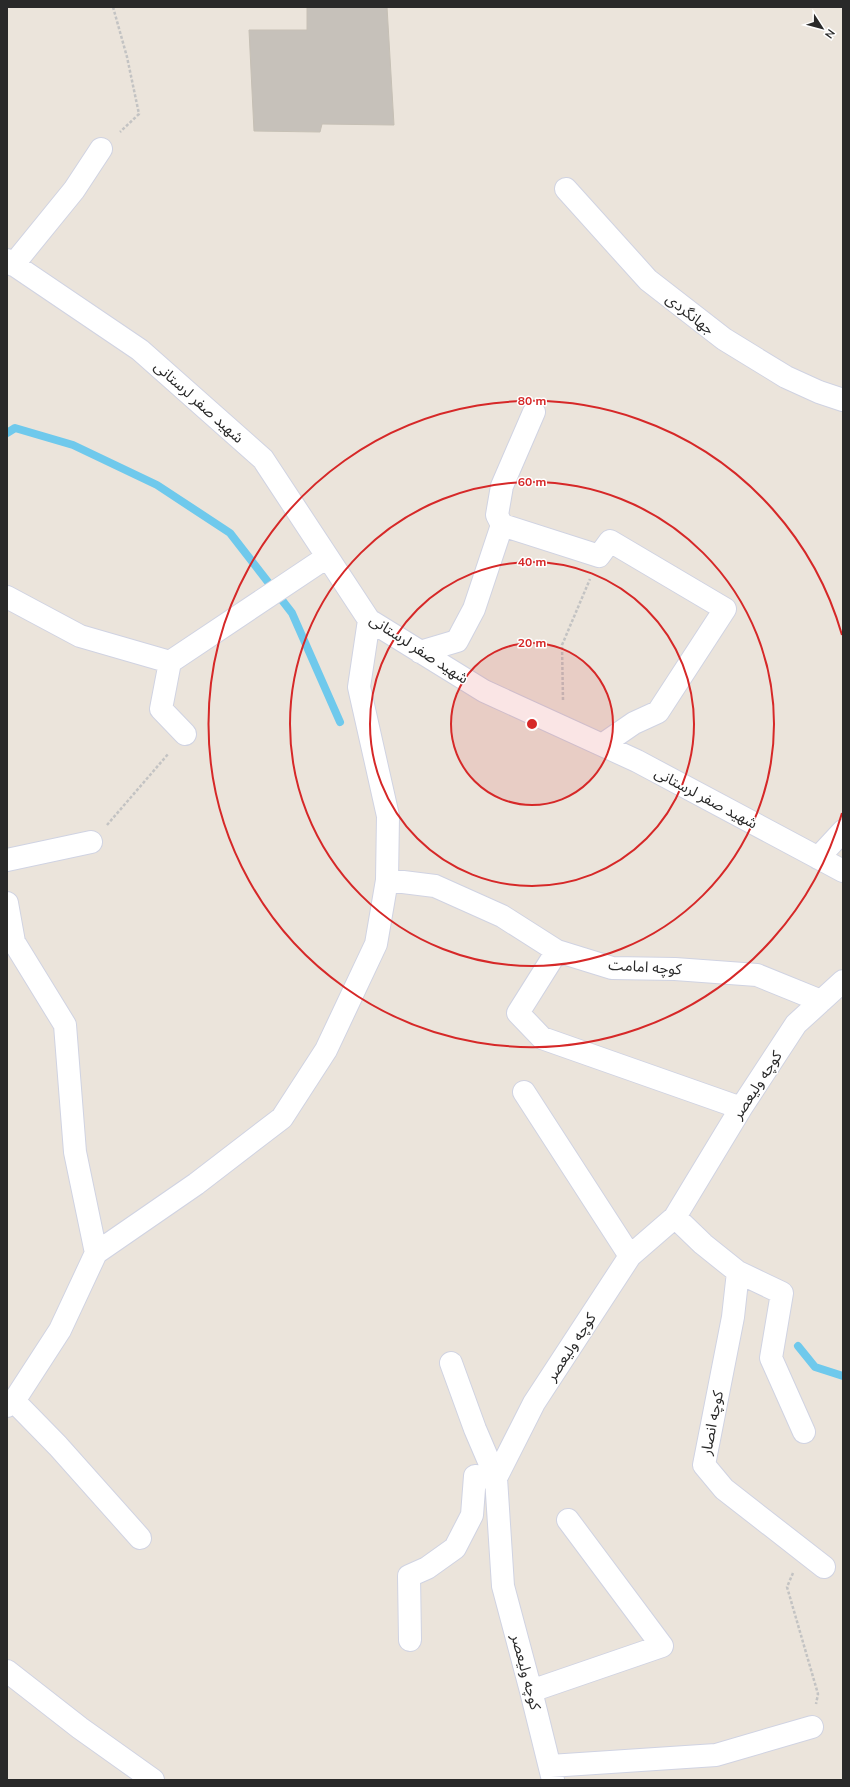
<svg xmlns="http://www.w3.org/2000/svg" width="850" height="1787" font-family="Mulish,'Noto Sans Arabic',sans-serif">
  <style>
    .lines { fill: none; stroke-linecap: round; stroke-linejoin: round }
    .stream { stroke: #6fc9ec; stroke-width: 8 }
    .building { fill: #c6c1ba; stroke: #c6c0b5 }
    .minor-casing { stroke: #d0d3e2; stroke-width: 24 }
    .path { stroke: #c3c3c3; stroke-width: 2.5; stroke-dasharray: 3 2; stroke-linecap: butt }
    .minor { stroke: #fff; stroke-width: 22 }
    .ring { fill: none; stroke: #d62828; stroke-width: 2 }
    .labels { text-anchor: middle; stroke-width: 3; stroke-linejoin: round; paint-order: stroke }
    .street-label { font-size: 15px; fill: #292929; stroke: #fff }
    .centre { fill: #d62828; stroke: #fff; stroke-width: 2 }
    .ring-label { font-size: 12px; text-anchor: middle; font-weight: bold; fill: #d62828; stroke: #fff; stroke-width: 3; stroke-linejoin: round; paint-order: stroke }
  </style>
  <rect width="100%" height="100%" fill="#ebe4db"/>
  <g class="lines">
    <path class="stream" d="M7 433 15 428 73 445 157 485 230 533 292 613 340 722
      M798 1346 815 1367 843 1376"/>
  </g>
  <path class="building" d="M307 7H387L394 125 322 124 320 132 254 131 249 30H307Z"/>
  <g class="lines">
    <defs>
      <path id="minor" d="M566 189 648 280 724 339 786 377 819 392 843 400
        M7 260 140 350 263 459 369 620 484 691 637 761 843 871
        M13 265 74 190 101 149
        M502 525 599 556 610 541 725 609 658 712 634 723 602 745
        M7 597 80 636 170 662
        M420 652 457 641 474 609 502 525 497 515 502 486 534 412
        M185 734 161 709 170 662 327 557
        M818 858 843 831
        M7 860 91 842
        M387 880 435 886 502 916 557 951 612 968 675 969 757 975 821 1001
        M7 903 14 942 65 1025 75 1152 96 1253
        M557 951 518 1013 542 1038 741 1108
        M524 1092 630 1256
        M675 1217 703 1244 738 1272 782 1293 771 1358 804 1432
        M738 1272 733 1317 704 1465 724 1489 824 1567
        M14 1401 58 1446 140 1538
        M7 1406 14 1401 60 1330 96 1253 196 1184 282 1118 326 1050 376 944 387 880 388 816 359 687 369 620
        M410 1640 409 1576 427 1568 455 1548 472 1515 475 1476 496 1478 475 1429 451 1363
        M7 1671 80 1728 153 1780
        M531 1691 662 1646 568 1520
        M550 1766 716 1755 812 1727
        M553 1780 531 1691 503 1586 496 1478 534 1403 630 1256 675 1217 741 1108 796 1024 843 981"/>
    </defs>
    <use href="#minor" class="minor-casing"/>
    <path class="path" d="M113 7 127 57 139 114 120 132
      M563 700 562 645 590 579
      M107 825 169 753
      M793 1573 787 1587 818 1694 816 1704"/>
    <use href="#minor" class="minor"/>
  </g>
  <circle cx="532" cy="724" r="81" fill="#d62828" fill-opacity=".12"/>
  <g class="ring">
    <circle cx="532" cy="724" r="81"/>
    <circle cx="532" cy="724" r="162"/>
    <circle cx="532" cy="724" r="242"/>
    <path d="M842 813A323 323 0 1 1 842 635"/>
  </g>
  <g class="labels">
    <g class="street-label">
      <text transform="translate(690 314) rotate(38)" y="5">جهانگردی</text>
      <text transform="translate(199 402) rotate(42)" y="5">شهید صفر لرستانی</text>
      <text transform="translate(419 649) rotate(33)" y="5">شهید صفر لرستانی</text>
      <text transform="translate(706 798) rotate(28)" y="5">شهید صفر لرستانی</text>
      <text transform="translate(645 967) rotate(4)" y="5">کوچه امامت</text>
      <text transform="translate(757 1085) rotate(-57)" y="5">کوچه ولیعصر</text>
      <text transform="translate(571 1347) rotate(-57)" y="5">کوچه ولیعصر</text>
      <text transform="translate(712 1423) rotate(-79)" y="5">کوچه انصار</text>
      <text transform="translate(526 1672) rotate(75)" y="5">کوچه ولیعصر</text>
    </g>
  </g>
  <circle cx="532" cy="724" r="6" class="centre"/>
  <g class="ring-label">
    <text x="532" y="405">80 m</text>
    <text x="532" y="486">60 m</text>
    <text x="532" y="566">40 m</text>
    <text x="532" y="647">20 m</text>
  </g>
  <rect width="850" height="1787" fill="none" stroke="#292929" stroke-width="16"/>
  <g transform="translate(822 28) rotate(126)" stroke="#ffffff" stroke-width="3" paint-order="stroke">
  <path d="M0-3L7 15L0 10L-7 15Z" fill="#292929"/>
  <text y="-6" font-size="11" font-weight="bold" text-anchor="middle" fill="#292929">N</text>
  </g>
</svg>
